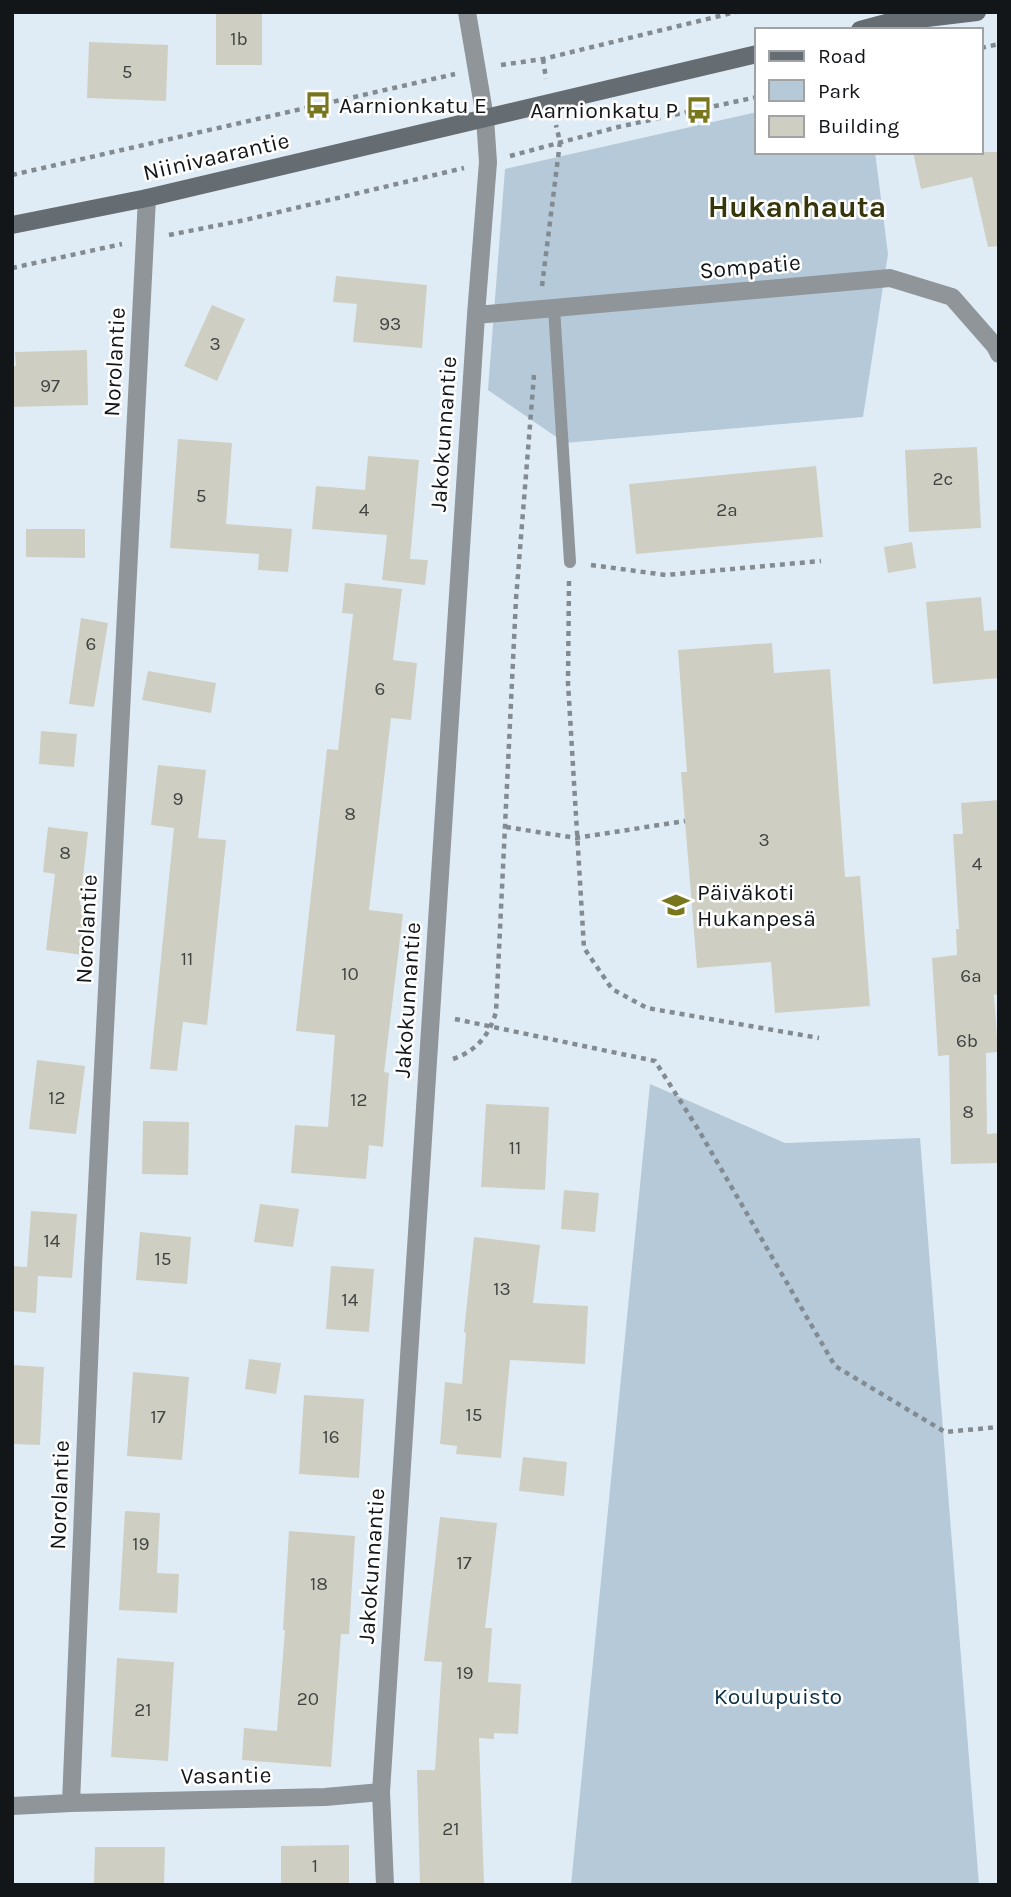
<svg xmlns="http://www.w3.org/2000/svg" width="1011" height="1897" font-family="Karla,sans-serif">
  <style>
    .green { fill: #b5c9d8 }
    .building { fill: #cecfc2 }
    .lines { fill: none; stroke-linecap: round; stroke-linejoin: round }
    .path { stroke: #838b92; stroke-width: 4.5; stroke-dasharray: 5 5; stroke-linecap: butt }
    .service { stroke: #909599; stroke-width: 12 }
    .minor { stroke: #909599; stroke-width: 18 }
    .secondary { stroke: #666d72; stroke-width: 18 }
    .labels { text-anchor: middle; stroke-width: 5; stroke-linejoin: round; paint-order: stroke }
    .number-label { font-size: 19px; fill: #414443 }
    .poi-label { font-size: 23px; fill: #121619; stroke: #fff; text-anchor: start }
    .street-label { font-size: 23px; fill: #121619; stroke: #fff }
    .park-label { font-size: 23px; fill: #0a2e45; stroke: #fff }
    .district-label { font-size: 30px; font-weight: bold; fill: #36360c; stroke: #fff }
  </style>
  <rect width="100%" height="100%" fill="#e0ecf5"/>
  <path class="green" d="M757 112V152H875L888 254 863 417 565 443 488 390 505 169Z
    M650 1084 785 1143 920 1138 979 1885H571Z"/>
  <path class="building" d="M216 12H262V65H216Z
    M89 42 168 45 166 101 87 98Z
    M913 152H999V246L988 247 972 177 921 189Z
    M336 276 427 285 422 348 353 342 357 304 333 302Z
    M212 305 245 319 217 381 184 366Z
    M87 350 88 405 12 407V366H16L15 352Z
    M178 439 232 443 226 524 292 529 288 572 258 570 259 554 170 548Z
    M977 447 981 528 909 532 905 450Z
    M368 456 419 460 410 559 428 560 425 585 382 580 387 535 312 529 316 486 365 490Z
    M816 466 823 537 636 554 629 484Z
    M26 529H85V558L26 557Z
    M912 542 916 568 888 573 884 547Z
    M345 583 402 589 393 660 417 663 411 720 391 718 369 910 403 914 384 1072 389 1073 383 1147 369 1145 366 1179 291 1173 295 1125 328 1127 335 1035 296 1031 327 749 338 750 353 614 342 613Z
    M981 597 984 631 997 630 999 678 933 684 926 602Z
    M81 618 108 623 94 707 69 704Z
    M772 643 774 673 830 669 845 877 860 876 870 1006 775 1013 771 962 697 968 681 772H687L678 650Z
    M148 671 216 683 211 713 142 700Z
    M41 731 77 734 74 767 39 764Z
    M158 765 206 770 198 838 226 840 207 1025 183 1022 177 1071 150 1069 174 828 151 825Z
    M999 800V994L994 995 998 1052 986 1053 987 1134 999 1133V1163L951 1164 949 1055 938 1056 932 958 957 955 956 929H959L953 834H963L961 803Z
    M48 827 88 832 80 905 89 906 83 955 46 950 55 874 43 872Z
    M37 1060 85 1066 76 1134 29 1129Z
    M486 1104 549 1107 545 1190 481 1187Z
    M143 1121 189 1122 188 1175 142 1174Z
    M564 1190 599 1193 595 1232 561 1229Z
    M260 1204 299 1209 293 1247 254 1242Z
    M31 1211 77 1214 72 1278 38 1276 36 1313 12 1311V1266L27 1267Z
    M140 1232 191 1237 187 1284 136 1280Z
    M474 1237 540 1245 533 1303 588 1306 585 1364 510 1360 501 1458 456 1454 457 1446 440 1444 445 1382 462 1384 466 1333 464 1332Z
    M331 1266 374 1269 369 1332 326 1329Z
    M249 1359 281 1363 276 1394 245 1389Z
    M12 1365 44 1367 40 1445 12 1444Z
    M133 1372 189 1377 182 1460 127 1456Z
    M304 1395 364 1399 359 1478 299 1474Z
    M523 1457 567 1462 564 1496 519 1491Z
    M125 1511 160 1513 157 1573 179 1574 177 1613 119 1610Z
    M440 1517 497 1523 485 1628H492L488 1682 521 1684 518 1734 494 1733V1739L479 1738 484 1885H420L417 1770H435L442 1662 424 1661Z
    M289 1531 355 1536 349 1634H341L331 1767 242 1760 244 1728 277 1731 285 1630H283Z
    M117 1658 174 1662 168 1761 111 1757Z
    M349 1845V1885H281V1846Z
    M95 1847H165L164 1885 94 1884Z"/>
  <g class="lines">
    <path class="path" d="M981 48 999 44
      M543 59 546 79
      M501 65 543 59 736 12
      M510 156 618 127 757 97
      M12 175 455 74
      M169 235 245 220 464 168
      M12 268 122 244
      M542 286 560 142 556 125
      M591 565 666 575 821 561
      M569 581 568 683 584 948 612 989 647 1008 819 1038
      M506 827 576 838 685 821
      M455 1019 655 1061 698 1129 835 1366 945 1432 999 1427
      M453 1059C476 1051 489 1036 496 1012L516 599 534 375"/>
    <path class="service" d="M554 308 570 562"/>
    <path class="minor" d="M147 198 93 1266 71 1803 325 1797 381 1792
      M476 315 890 278 952 297 995 346 999 354
      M12 1806 71 1803
      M385 1885 381 1792 476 315 488 162 485 118 467 12"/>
    <path class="secondary" d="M893 22 977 12
      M860 30 901 19
      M12 225 147 198 757 54"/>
  </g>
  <defs>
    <symbol id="bus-bare" viewBox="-9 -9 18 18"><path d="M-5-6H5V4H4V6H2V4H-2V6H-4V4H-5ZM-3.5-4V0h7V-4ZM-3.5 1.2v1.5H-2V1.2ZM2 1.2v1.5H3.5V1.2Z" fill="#78771e" stroke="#fff" stroke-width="2.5" paint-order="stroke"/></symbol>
    <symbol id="school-bare" viewBox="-9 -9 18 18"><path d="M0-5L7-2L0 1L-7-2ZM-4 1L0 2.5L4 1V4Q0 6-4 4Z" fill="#78771e" stroke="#fff" stroke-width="2.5" paint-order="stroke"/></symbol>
  </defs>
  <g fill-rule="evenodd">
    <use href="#bus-bare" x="299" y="86" width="38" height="38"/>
    <use href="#bus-bare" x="680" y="91" width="38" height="38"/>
    <use href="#school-bare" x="657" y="886" width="38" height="38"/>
  </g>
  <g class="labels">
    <g class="number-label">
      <text x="239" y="45">1b</text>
      <text x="127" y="78">5</text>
      <text x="390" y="330">93</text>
      <text x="215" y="350">3</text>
      <text x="50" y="392">97</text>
      <text x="943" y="485">2c</text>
      <text x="201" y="502">5</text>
      <text x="364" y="516">4</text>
      <text x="727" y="516">2a</text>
      <text x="91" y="650">6</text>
      <text x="380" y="695">6</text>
      <text x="178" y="805">9</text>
      <text x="350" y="820">8</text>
      <text x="764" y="846">3</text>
      <text x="65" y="859">8</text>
      <text x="977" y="870">4</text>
      <text x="187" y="965">11</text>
      <text x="350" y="980">10</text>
      <text x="971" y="982">6a</text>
      <text x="967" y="1047">6b</text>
      <text x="57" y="1104">12</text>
      <text x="359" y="1106">12</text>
      <text x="968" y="1118">8</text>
      <text x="515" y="1154">11</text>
      <text x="52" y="1247">14</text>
      <text x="163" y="1265">15</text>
      <text x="502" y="1295">13</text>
      <text x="350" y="1306">14</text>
      <text x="474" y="1421">15</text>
      <text x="158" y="1423">17</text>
      <text x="331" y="1443">16</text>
      <text x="141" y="1550">19</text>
      <text x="464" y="1569">17</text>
      <text x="319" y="1590">18</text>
      <text x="465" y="1679">19</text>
      <text x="308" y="1705">20</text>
      <text x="143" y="1716">21</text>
      <text x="451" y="1835">21</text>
      <text x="315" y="1872">1</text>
    </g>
    <g class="poi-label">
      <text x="339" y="113">Aarnionkatu E</text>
      <text x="678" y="118" text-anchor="end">Aarnionkatu P</text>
      <text x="697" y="900">Päiväkoti<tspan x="697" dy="26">Hukanpesä</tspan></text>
    </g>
    <g class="street-label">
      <text transform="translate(216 156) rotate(-13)" y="8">Niinivaarantie</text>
      <text transform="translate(750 266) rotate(-5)" y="8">Sompatie</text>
      <text transform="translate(114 362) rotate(-87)" y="8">Norolantie</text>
      <text transform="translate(443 434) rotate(-86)" y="8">Jakokunnantie</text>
      <text transform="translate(86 929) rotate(-87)" y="8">Norolantie</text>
      <text transform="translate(407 1000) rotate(-86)" y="8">Jakokunnantie</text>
      <text transform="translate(59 1495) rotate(-88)" y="8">Norolantie</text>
      <text transform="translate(371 1566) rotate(-86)" y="8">Jakokunnantie</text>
      <text transform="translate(226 1775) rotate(-1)" y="8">Vasantie</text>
    </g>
    <g class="park-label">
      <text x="778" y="1704">Koulupuisto</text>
    </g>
    <g class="district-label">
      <text x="797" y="217">Hukanhauta</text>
    </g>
  </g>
  <rect width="1011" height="1897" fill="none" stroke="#121619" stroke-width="28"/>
  <rect x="755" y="28" width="228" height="126" fill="#ffffff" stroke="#a0a2a3" stroke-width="2"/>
  <rect x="769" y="51" width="35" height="10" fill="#666d72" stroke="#a0a2a3" stroke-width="2"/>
  <text x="818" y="63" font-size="21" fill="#121619">Road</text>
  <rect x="769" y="80" width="35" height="21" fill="#b5c9d8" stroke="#a0a2a3" stroke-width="2"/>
  <text x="818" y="98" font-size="21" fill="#121619">Park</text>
  <rect x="769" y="116" width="35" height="21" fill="#cecfc2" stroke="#a0a2a3" stroke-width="2"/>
  <text x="818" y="133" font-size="21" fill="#121619">Building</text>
</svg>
